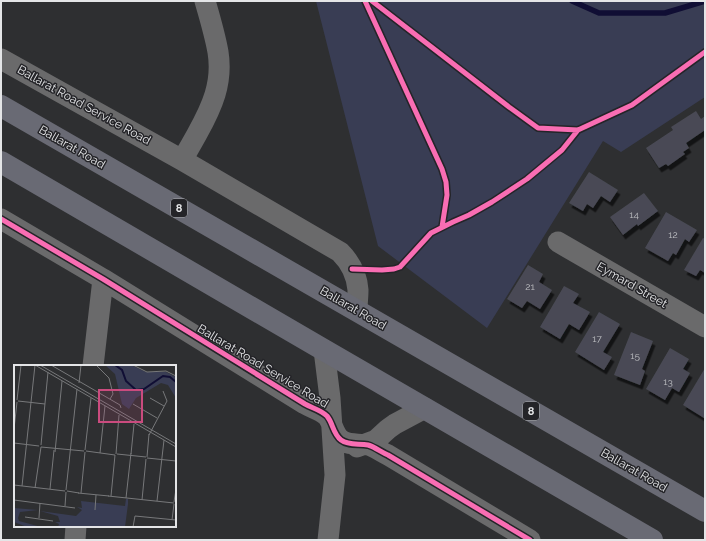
<svg xmlns="http://www.w3.org/2000/svg" width="706" height="541" font-family="Raleway,sans-serif">
  <style>
    .green { fill: #393d54 }
    .lines { fill: none; stroke-linecap: round; stroke-linejoin: round }
    .stream { stroke: #100e34; stroke-width: 5.5 }
    .building { fill: #494a54; filter: url(#shadow) }
    .street { stroke: #6a6a6b; stroke-width: 21 }
    .highway { stroke: #696a74; stroke-width: 22 }
    .cycleway-casing { stroke: #242428; stroke-width: 8 }
    .cycleway { stroke: #f96db3; stroke-width: 5 }
    .labels { text-anchor: middle; stroke-width: 3; stroke-linejoin: round; paint-order: stroke }
    .number-label { font-size: 10px; fill: #bdbec2 }
    .shield { fill: #242428; stroke: #aaabae; stroke-width: 1 }
    .shield-label { font-size: 11px; font-weight: bold; fill: #e4e5e7 }
    .street-label { font-size: 12px; fill: #e4e5e7; stroke: #242428 }
    .inset-river { fill: none; stroke: #100e34; stroke-width: 2 }
    .inset-road { fill: none; stroke: #77787a; stroke-width: 1 }
    .view { fill: #ca4b7e; fill-opacity: 0.15; stroke: #ca4b7e; stroke-width: 2 }
    .inset-edge { fill: none; stroke: #e4e5e7; stroke-width: 2 }
  </style>
  <defs>
    <filter id="shadow"><feDropShadow dx="2.5" dy="4.5" stdDeviation="0" flood-color="#0009"/></filter>
  </defs>
  <rect width="100%" height="100%" fill="#2e2f31"/>
  <path class="green" d="M316 1H705V97L621 152 603 141 487 328 378 246Z"/>
  <g class="lines">
    <path class="stream" d="M572 1 599 13H665L705 1"/>
  </g>
  <path class="building" d="M696 111 701 119 705 116V130L686 143 689 148 683 152 685 154 668 166 666 164 659 168 646 148 673 130 671 127Z
    M589 172 618 190 610 202 601 196 593 208 587 204 583 211 569 203Z
    M644 193 658 211 638 226 637 224 623 235 610 217Z
    M666 212 697 230 689 242 685 239 676 255 673 253 668 261 645 248Z
    M703 238 705 239V273L700 270 696 276 684 270Z
    M528 265 543 274 539 282 552 290 540 309 527 301 522 308 507 299Z
    M564 286 579 294 573 303 590 312 579 330 569 324 560 339 540 327Z
    M599 312 620 324 603 352 612 357 604 370 575 352Z
    M631 332 653 341 642 369 645 371 640 385 614 375Z
    M670 348 689 359 683 369 690 373 679 392 672 388 665 400 646 389Z
    M705 368V416L704 418 683 405Z"/>
  <g class="lines">
    <path class="street" d="M1 59 182 160 340 252C350 262 357 276 358 290 358 297 357 304 357 310
      M182 160C187 152 192 143 197 134 212 107 223 83 218 52 215 35 210 18 205 1
      M1 219 103 279 305 404C312 408 321 410 327 416 333 423 333 434 341 440 349 446 359 443 368 445 375 447 381 452 388 455L530 540
      M558 242 705 327
      M324 350 330 398 335 475 328 540
      M93 366 103 279
      M357 447 376 440 388 429 395 424 425 408
      M75 540 76 526"/>
    <path class="highway" d="M1 106 705 511
      M1 162 324 350 652 540"/>
    <defs>
      <path id="cycleway" d="M365 1 442 169 446 182 447 195 442 227
        M372 1 509 107 538 128 578 130 632 105 705 52
        M1 219 103 279 305 404C312 408 321 410 327 416 333 423 333 434 341 440 349 446 359 443 368 445 375 447 381 452 388 455L530 540
        M352 269 382 270 394 269 400 267 431 233 453 222 469 215 492 202 527 179 562 150 578 130"/>
    </defs>
    <use href="#cycleway" class="cycleway-casing"/>
    <use href="#cycleway" class="cycleway"/>
  </g>
  <g class="labels">
    <g class="number-label">
      <text x="634" y="218">14</text>
      <text x="673" y="238">12</text>
      <text x="530" y="290">21</text>
      <text x="597" y="342">17</text>
      <text x="635" y="359">15</text>
      <text x="668" y="385">13</text>
    </g>
    <g class="shield">
      <rect x="171" y="199" width="16" height="18" rx="3"/>
      <rect x="523" y="402" width="16" height="18" rx="3"/>
    </g>
    <g class="shield-label">
      <text x="179" y="212">8</text>
      <text x="531" y="415">8</text>
    </g>
    <g class="street-label">
      <text transform="translate(84 105) rotate(29)" y="4">Ballarat Road Service Road</text>
      <text transform="translate(72 147) rotate(30)" y="4">Ballarat Road</text>
      <text transform="translate(632 285) rotate(30)" y="4">Eymard Street</text>
      <text transform="translate(353 308) rotate(30)" y="4">Ballarat Road</text>
      <text transform="translate(263 366) rotate(31)" y="4">Ballarat Road Service Road</text>
      <text transform="translate(634 470) rotate(30)" y="4">Ballarat Road</text>
    </g>
  </g>
  <g transform="translate(14 365)">
    <rect width="162" height="162" fill="#2e2f31"/>
    <path d="M91 0H117L132 7H152L162 12V33L154 20 147 18 122 33 115 44 108 39 101 9ZM112 134H114V139L111 162H44L45 159 41 157H46L44 151 26 146 62 151 68 145 63 142 68 143 67 136 111 141ZM0 143 24 145 6 147 4 153 5 156 27 162H13L0 157Z" fill="#393d54"/>
    <path class="inset-river" d="M101 0 108 5 112 16 122 25 130 24 149 11 156 12 162 17"/>
    <path class="inset-road" d="M26 0 162 79M37 0 106 40 107 43M82 0 95 13 99 29 96 34M119 0 133 7 152 6 162 11M65 18 67 0M136 33 150 41M3 35 7 0M4 36 31 39M119 39 143 53M0 64 3 37M135 70 153 36 149 26M0 78 25 81M27 80 34 7M27 82 70 86M71 85 77 33M72 86 101 90M41 87 48 16M86 88 91 41M102 89 105 50M103 89 132 92M117 89 120 59M133 92 135 69M133 93 162 96M0 120 51 126M8 121 21 0 162 82M21 123 27 82M36 124 40 85M52 125 63 24M53 126 65 128M64 128 95 131M67 128 71 87M94 131 160 138M97 131 101 90M112 133 117 88M0 135 61 143M128 135 132 94M143 136 150 75M160 137 162 124M51 141 52 127M81 145 82 130M11 152 39 156M25 153 26 138M158 155 160 139M119 162 121 151 162 155"/>
    <path class="view" d="M85 25H128V57H85Z"/>
    <rect width="162" height="162" class="inset-edge"/>
  </g>
  <rect width="706" height="541" fill="none" stroke="#e4e5e7" stroke-width="4"/>
</svg>
